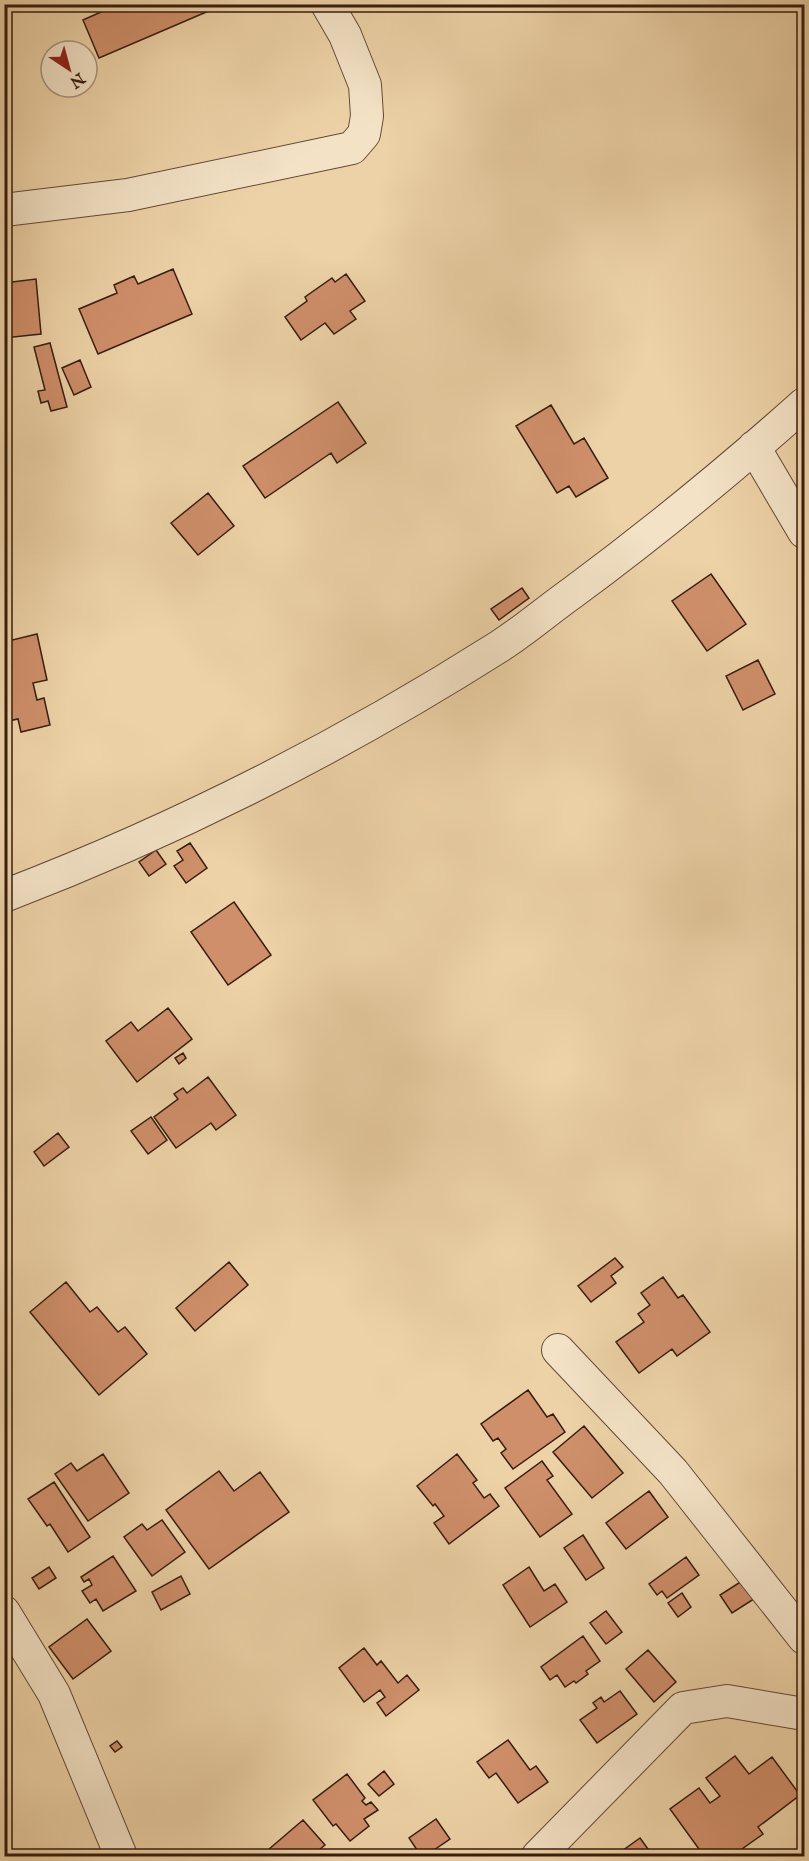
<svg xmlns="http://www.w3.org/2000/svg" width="809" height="1861" font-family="'IM FELL English',serif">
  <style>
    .building { fill: #cf8f6b; stroke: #371d10; stroke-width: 1.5 }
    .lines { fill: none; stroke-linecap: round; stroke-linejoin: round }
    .minor-casing { stroke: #644a36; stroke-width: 34 }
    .minor { stroke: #f3e2c6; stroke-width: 32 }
  </style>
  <rect width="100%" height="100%" fill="#edd2a7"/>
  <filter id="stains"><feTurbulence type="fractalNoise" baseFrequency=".00333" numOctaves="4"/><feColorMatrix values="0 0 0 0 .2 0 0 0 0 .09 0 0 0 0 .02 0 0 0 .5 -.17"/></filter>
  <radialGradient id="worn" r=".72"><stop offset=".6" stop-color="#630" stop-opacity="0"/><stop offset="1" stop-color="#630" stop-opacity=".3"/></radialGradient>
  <path class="building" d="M119 4H209L211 10 99 58 83 20Z
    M173 269 192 314 98 354 79 309 117 293 114 285 134 276 138 284Z
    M346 274 365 301 350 311 356 319 334 334 325 323 301 340 285 317 307 301 305 297 332 278 335 282Z
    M36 279 41 334 4 338V283Z
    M50 343 67 407 51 411 48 401 41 403 38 391 45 390 34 347Z
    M80 360 91 387 74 395 62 368Z
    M338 402 366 443 337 463 331 453 265 498 243 466Z
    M551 405 574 444 584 438 608 478 576 497 569 486 557 493 516 426Z
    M208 493 234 526 198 555 171 523Z
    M711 574 746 624 707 651 672 601Z
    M522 588 529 598 499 620 491 609Z
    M37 634 47 680 33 683 37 700 44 698 50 725 21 732 18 719 4 722V642Z
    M758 660 775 694 743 710 726 676Z
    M190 843 207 868 186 883 174 866 183 860 177 851Z
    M156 850 166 864 149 876 139 862Z
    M234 902 271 955 228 985 191 932Z
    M168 1008 192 1039 137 1082 106 1041 131 1022 138 1031Z
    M183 1053 186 1058 179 1064 175 1058Z
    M208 1077 236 1115 216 1130 211 1123 176 1148 154 1117 178 1099 174 1094 183 1088 187 1093Z
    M151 1117 167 1140 148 1154 131 1131Z
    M58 1133 69 1147 44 1166 34 1152Z
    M615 1258 623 1267 611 1276 616 1283 591 1302 578 1286Z
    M229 1262 248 1285 195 1331 176 1308Z
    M663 1277 678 1298 683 1295 710 1332 677 1356 672 1349 639 1373 616 1342 644 1322 638 1314 650 1305 641 1293Z
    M66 1282 90 1312 97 1307 118 1332 125 1327 147 1354 99 1395 30 1312Z
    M528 1390 547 1417 553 1414 565 1432 513 1469 501 1453 506 1449 498 1438 493 1441 481 1424Z
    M584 1426 623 1473 592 1498 553 1452Z
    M103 1454 129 1493 88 1521 55 1474 71 1463 77 1471Z
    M457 1454 477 1480 473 1483 484 1498 490 1494 499 1506 449 1544 434 1523 444 1516 435 1504 433 1506 417 1486Z
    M542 1461 553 1476 547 1480 572 1514 540 1537 505 1488Z
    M219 1471 234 1491 260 1472 289 1512 209 1569 166 1510Z
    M54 1482 90 1537 68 1552 50 1524 47 1526 28 1499Z
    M649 1491 668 1517 626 1549 606 1523Z
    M162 1520 185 1552 152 1576 124 1537 142 1524 147 1530Z
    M583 1535 604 1568 586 1580 564 1548Z
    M113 1556 136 1591 103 1611 96 1599 90 1603 82 1591 92 1585 89 1579 84 1582 81 1577Z
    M686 1557 699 1575 667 1598 662 1591 657 1595 649 1584Z
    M49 1567 56 1578 39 1589 32 1578Z
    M529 1567 544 1591 555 1584 567 1602 530 1627 503 1585Z
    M181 1576 190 1594 161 1610 152 1592Z
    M745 1579 757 1597 732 1613 720 1595Z
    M682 1593 691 1607 678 1617 668 1603Z
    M606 1611 622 1632 606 1644 590 1623Z
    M87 1619 111 1651 73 1679 49 1647Z
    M583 1636 600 1661 586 1671 588 1674 576 1683 574 1681 565 1687 557 1675 550 1680 541 1667Z
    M364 1648 377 1665 381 1661 398 1683 407 1675 419 1690 386 1716 377 1703 385 1697 380 1690 364 1702 339 1668Z
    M648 1650 676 1682 654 1702 626 1669Z
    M620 1691 637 1714 597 1743 580 1720 597 1708 593 1703 601 1697 604 1702Z
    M508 1740 530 1770 536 1766 548 1782 518 1803 496 1773 489 1778 477 1762Z
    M117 1741 122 1747 115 1752 110 1746Z
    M735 1756 749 1774 772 1757 800 1795 758 1827 763 1834 732 1856H704L670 1809 699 1788 710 1803 720 1796 706 1778Z
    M384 1771 394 1784 379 1796 368 1784Z
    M347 1774 365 1798 362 1801 366 1805 371 1802 378 1810 364 1819 369 1826 350 1841 336 1824 333 1826 313 1800Z
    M436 1819 450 1839 425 1856H421L409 1838Z
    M303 1820 325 1845 312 1856H261Z
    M640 1838 653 1856H615Z"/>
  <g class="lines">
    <defs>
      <path id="minor" d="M4 210 128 195 352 148 364 134 367 116 365 85 345 35 327 4
        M754 447 804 532
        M4 896C177 830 344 745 500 646 525 630 548 610 572 593 652 534 730 470 804 404
        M558 1350 673 1472 804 1638
        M4 1612 54 1694 121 1856
        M538 1856 683 1708 727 1701 804 1714"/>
    </defs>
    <use href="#minor" class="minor-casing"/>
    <use href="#minor" class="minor"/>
  </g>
  <rect width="809" height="1861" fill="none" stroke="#edd2a7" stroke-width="24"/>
  <rect x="6" y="6" width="797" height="1849" fill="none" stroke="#371d10" stroke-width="3"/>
  <rect x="12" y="12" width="785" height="1837" fill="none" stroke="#371d10" stroke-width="1.5"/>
  <g transform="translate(69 69) rotate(144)"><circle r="28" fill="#f3e2c6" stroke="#a8937d" stroke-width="1.5"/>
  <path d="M0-4.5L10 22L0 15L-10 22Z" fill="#8f2418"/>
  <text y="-9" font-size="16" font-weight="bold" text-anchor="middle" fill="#371d10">N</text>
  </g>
  <rect width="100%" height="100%" filter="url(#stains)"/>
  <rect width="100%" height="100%" fill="url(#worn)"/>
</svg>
